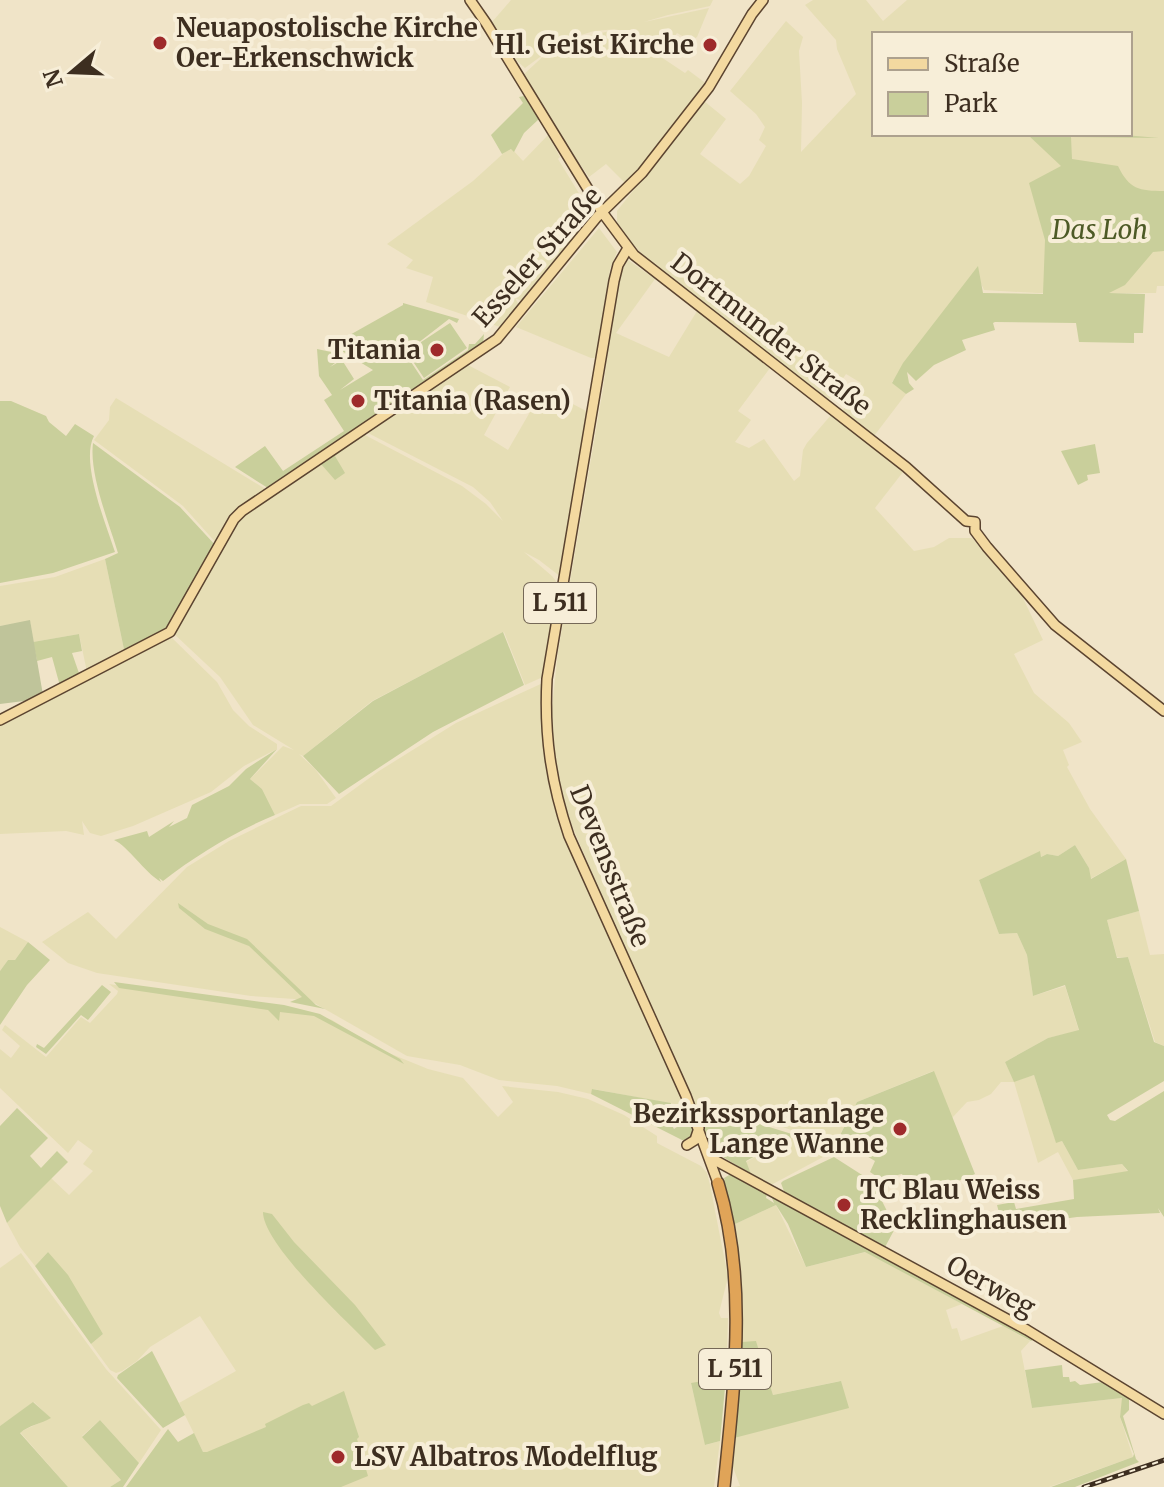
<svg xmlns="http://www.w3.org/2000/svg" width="1164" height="1487" font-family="Merriweather,serif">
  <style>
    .farmland { fill: #e6deb5; fill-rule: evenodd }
    .green { fill: #c9cf9b }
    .cemetery { fill: #bfc49a }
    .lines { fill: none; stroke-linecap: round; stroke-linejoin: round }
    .major-casing { stroke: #5b4430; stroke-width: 12 }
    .highway-casing { stroke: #5b4430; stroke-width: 14 }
    .major { stroke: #f3d9a0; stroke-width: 9 }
    .highway { stroke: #e0a458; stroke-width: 11 }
    .rail-casing { stroke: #3d2e20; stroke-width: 5 }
    .rail { stroke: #f7eed8; stroke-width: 2; stroke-dasharray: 6; stroke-linecap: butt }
    .poi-dot { fill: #9e2a2b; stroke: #f7eed8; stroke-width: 3 }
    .labels { text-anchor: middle; stroke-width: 8; stroke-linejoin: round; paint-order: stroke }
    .shield { fill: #f7eed8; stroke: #756857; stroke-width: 2 }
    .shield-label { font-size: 24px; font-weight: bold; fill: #3d2e20 }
    .poi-label { font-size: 26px; font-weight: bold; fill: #3d2e20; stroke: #f7eed8; text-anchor: start }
    .park-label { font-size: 26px; font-style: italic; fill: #4d5a26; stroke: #f7eed8 }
    .street-label { font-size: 26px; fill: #3d2e20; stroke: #f7eed8 }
  </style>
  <rect width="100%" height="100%" fill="#f0e4c8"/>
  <path class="farmland" d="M511 0H713L710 6 668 15 644 22 709 8 697 37 691 41 677 33 661 57 685 73 688 70 708 85 627 185 606 164 589 177 569 149 523 75 549 51 569 41 618 29 594 31 568 39 555 46 525 68 509 54 492 22Z
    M813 0H866L883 21 907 0H1164V286H1157L1156 293H1038L984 290 979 279 892 382 906 394 874 436 841 413 861 383 846 374 827 402 659 270 631 243 617 222V211L704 101 726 119 700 154 740 184 749 176 766 146 759 140 765 127 756 114 730 91 786 21 803 37 799 51 802 103 801 152 856 94 837 49 836 40 805 5ZM874 34H1130V134H874Z
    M548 135 560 157 558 159 591 213 579 235 524 302 515 298 520 307 504 326 500 327 426 302 433 277 406 268 413 260 387 244 473 181 506 151 512 149 523 161Z
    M599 228 617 252 610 269 601 334 596 358H591L516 327Z
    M628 260 655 279 616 333 669 357 697 311 770 368 738 411 751 420 735 442 749 448 764 439 794 481 800 476 803 450 807 443 831 415 903 472 875 508 914 551 934 547 949 538H972L1022 596 1043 640 1014 654 1034 693 1069 723 1082 742 1063 750 1069 765 1067 767 1090 809 1126 859 1090 879 1089 868 1075 845 1058 856 1047 854 1041 857 1039 852 979 880 999 934 1017 933 1027 955 1033 996 1065 986 1079 1031 1048 1038 1005 1062 1014 1081 1034 1075 1056 1142 1062 1141 1078 1170 1122 1164 1128 1172 1073 1180 1058 1152 1038 1163 1014 1082H1001L991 1094 979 1100 967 1102 952 1118 933 1071 857 1102 832 1150 803 1134 753 1117 696 1109 681 1076 685 1106 593 1089 591 1094 557 1086 499 1080 460 1065 407 1056 309 1000 251 996 97 973 68 963 42 942 88 912 116 939 187 867 229 841 301 806H331L379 771 456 723 545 682 557 809 623 946 564 807 555 758 551 716 558 652 603 389 616 291 620 273Z
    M466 364 510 387 484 435 508 450 534 405 542 409 552 393 588 412 561 577 539 560 524 552 552 576 559 585 543 677 525 685 504 632 372 701 303 756 299 754 315 769 336 798 327 804H300L275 815 262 789 250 779 283 746 294 750 253 725 220 677 172 632 236 519 284 484 289 486 321 464 344 474 335 456 365 435 462 486 486 504 503 521 490 502 473 487 366 432Z
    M116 398 264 488V494L241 509 218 545 183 506 94 440 109 420 110 407Z
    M105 559 125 654 87 672 79 634 33 642 30 621 0 626V586L55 577Z
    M169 635 217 682 233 710 249 726 277 744V749L244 766 211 792 133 826 101 836 90 833 82 821 84 835 66 831 0 834V722Z
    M1139 911 1150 955 1164 954V1046L1155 1042 1128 957H1117L1107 920Z
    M0 927 28 942 15 960H8L0 971Z
    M109 984 315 1014 332 1020 379 1049 428 1069 463 1078 498 1117 513 1102 502 1086 558 1092 588 1099 624 1115 657 1136V1143L701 1166 707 1173 710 1185 728 1277 719 1313 721 1318H728L726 1377 691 1384 706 1445 720 1441 714 1487H242L226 1466 203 1452 179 1403 236 1371 200 1316 150 1347 137 1361 122 1371 116 1373 110 1370 91 1344 103 1334 48 1252 35 1266 20 1247 7 1223 51 1178 69 1195 93 1171 83 1164 93 1151 78 1140 68 1153 0 1088V1049L11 1058 20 1046 2 1030 5 1025 46 1057 81 1017 90 1023 117 994 118 991Z
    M795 1135 825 1150V1156L771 1185 751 1174 746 1162Z
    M776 1205 806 1267 866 1252 962 1304 946 1310 952 1329 957 1328 961 1341 1003 1326 1030 1341 1021 1351 1032 1408 1123 1398 1120 1417 1133 1457 1049 1487H733L740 1486 731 1462 734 1438 840 1381 773 1395 756 1342H742L741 1283 735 1224Z
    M21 1253 106 1369 161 1430 139 1463 100 1420 82 1436 121 1480 110 1487H68L20 1432 50 1418 34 1402 0 1426V1268Z"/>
  <path class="green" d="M524 96 539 119 524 133 514 152 511 149 502 154 491 135 523 103 519 97Z
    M1027 134H1113L1159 138 1071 137 1072 159 1118 166C1129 189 1139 191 1164 191V251L1153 252 1125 285 1109 293 1145 294 1143 333H1134V343L1079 342 1076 323 995 322 993 323 995 330 962 340 966 350 934 365 916 381 907 372 909 383 914 389 906 394 892 383 903 363 978 266 983 293 1043 294 1045 240 1029 183 1061 166Z
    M403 303 459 319 457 323 449 319 409 350 450 323 467 348 424 378 406 351 400 355 406 361 409 359 423 380 468 350 469 344H475L484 334 483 345 361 432 365 435 335 456 345 473 335 480 321 464 289 486 283 483 271 490 235 467 265 446 283 471 344 431 324 400 332 395 319 376 317 349 336 353 340 359 330 367 342 360 354 379 340 390 373 370 332 345 403 305Z
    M0 401H11L46 416 49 422 66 436 75 424 94 436C80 462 106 524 115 552L53 573 0 583Z
    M93 443 180 507 217 547 172 627 125 654 105 559 118 553C109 523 89 474 93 443Z
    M1095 444 1100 473 1087 475 1088 480 1078 485 1061 451Z
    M503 632 524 685 433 732 339 794 303 756 373 701Z
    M79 634 82 651 72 653 80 676 60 686 52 657 37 661 33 642Z
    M277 749 250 779 262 789 275 815C236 831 196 855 163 881L159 878 161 882C143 871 129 847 114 840L147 831 149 837 174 821 169 827 187 818 192 805 229 786 246 769Z
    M1075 845 1089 868 1091 879 1126 859 1139 911 1107 920 1117 958 1128 957 1154 1042 1164 1046V1081L1107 1115 1110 1120 1115 1121 1164 1091V1217L1158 1208 1160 1213 1077 1217 1020 1225 1018 1231 1002 1224 997 1205 1014 1202 1016 1209 1074 1199 1073 1180 1128 1171 1122 1164 1078 1170 1062 1141 1056 1143 1034 1075 1014 1082 1005 1062 1048 1038 1079 1030 1065 985 1033 996 1027 955 1017 933 999 934 979 880 1040 851 1041 857 1047 854 1058 856Z
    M178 903 208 924 247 939 316 1005 325 1009 290 1002 302 997 249 946 205 929 179 908Z
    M28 942 50 960 27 985 0 1025V971L8 960H15Z
    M114 982 284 1005 320 1014 400 1059 404 1064 314 1016 280 1012 279 1021 268 1010 119 988Z
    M102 985 111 992 88 1020 81 1015 46 1054 36 1047 37 1044 44 1048Z
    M934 1071 975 1174 914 1199 902 1174 889 1177 885 1182 870 1172 875 1161 838 1139 857 1102Z
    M592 1089 671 1103 669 1120 674 1129 690 1118 694 1133 688 1142 682 1140 591 1094Z
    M17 1108 48 1138 30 1156 41 1168 57 1151 68 1162 7 1223 0 1206V1126Z
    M698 1114 743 1119 795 1135 746 1161 751 1174 713 1151Z
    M834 1157 884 1189 880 1197 888 1213 900 1219 884 1249 785 1194 781 1183 783 1181Z
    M731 1174 767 1194 766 1198 774 1203 771 1196 1037 1337 1031 1341 865 1252 806 1267 788 1224 776 1205 733 1225 724 1178Z
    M263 1212 272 1214 294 1242 355 1305 386 1345 375 1350C350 1324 263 1245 263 1212Z
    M48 1252 68 1275 103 1334 91 1344 35 1266Z
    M756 1341 773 1395 841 1381 849 1408 734 1438 742 1342Z
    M152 1351 185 1415 163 1428 117 1378 118 1375Z
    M1062 1365 1063 1377H1069L1070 1382 1075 1381 1080 1385 1103 1382 1129 1397V1410L1123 1416 1136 1459 1139 1462 1075 1487H1051L1133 1457 1134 1454 1120 1417 1122 1398 1032 1408 1025 1370Z
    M726 1377 720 1441 705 1445 691 1383Z
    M344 1391 359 1437 357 1439 368 1476 341 1487H126L168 1429 178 1442 194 1433 203 1452H207L266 1427 265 1424 303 1405 309 1403 312 1406Z
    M33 1402 51 1418C41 1424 29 1425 20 1433L68 1487H0V1426Z
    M100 1420 139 1463 123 1487H110L121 1480 82 1437Z"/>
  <path class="cemetery" d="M30 620 43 695 24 701 0 704V626Z"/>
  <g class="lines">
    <defs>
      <path id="major" d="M470 0 486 23 602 212 634 255 906 467 966 521 975 522V531L987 547 1055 625 1164 711
        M628 248 618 265 614 281 547 679C544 735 551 783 569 836L686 1096 718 1183
        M0 720 170 632 234 519 242 511 497 339 597 217 642 173 709 87 752 14 763 0
        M687 1145 695 1140 699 1128
        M709 1157 1027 1330 1164 1414"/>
      <path id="highway" d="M718 1183C748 1282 734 1386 724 1487"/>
    </defs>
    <use href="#major" class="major-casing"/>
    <use href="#highway" class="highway-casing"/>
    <use href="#major" class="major"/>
    <use href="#highway" class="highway"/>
    <defs>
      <path id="rail" d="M1084 1487 1164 1460"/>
    </defs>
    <use href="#rail" class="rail-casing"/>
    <use href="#rail" class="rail"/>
  </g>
  <g class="poi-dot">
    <circle cx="160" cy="43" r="8"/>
    <circle cx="710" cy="45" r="8"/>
    <circle cx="437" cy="350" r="8"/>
    <circle cx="358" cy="401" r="8"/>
    <circle cx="900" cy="1129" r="8"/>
    <circle cx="844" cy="1205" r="8"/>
    <circle cx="338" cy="1457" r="8"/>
  </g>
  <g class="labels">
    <g class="shield">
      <rect x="524" y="583" width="72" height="40" rx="6"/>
      <rect x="699" y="1349" width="72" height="40" rx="6"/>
    </g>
    <g class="shield-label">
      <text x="560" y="611">L 511</text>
      <text x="735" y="1377">L 511</text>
    </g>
    <g class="poi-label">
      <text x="176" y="37">Neuapostolische Kirche<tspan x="176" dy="30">Oer-Erkenschwick</tspan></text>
      <text x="694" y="54" text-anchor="end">Hl. Geist Kirche</text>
      <text x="421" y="359" text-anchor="end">Titania</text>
      <text x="374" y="410">Titania (Rasen)</text>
      <text x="884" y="1123" text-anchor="end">Bezirkssportanlage<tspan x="884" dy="30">Lange Wanne</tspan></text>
      <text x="860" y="1199">TC Blau Weiss<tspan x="860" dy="30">Recklinghausen</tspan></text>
      <text x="354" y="1466">LSV Albatros Modelflug</text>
    </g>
    <g class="park-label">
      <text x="1100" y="239">Das Loh</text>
    </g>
    <g class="street-label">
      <text transform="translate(537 257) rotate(-48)" y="9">Esseler Straße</text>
      <text transform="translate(771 334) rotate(38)" y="9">Dortmunder Straße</text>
      <text transform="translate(610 866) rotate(68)" y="9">Devensstraße</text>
      <text transform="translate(991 1286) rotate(29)" y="9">Oerweg</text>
    </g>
  </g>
  <rect x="872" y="32" width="260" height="104" fill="#f7eed8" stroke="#ada18e" stroke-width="2"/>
  <rect x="888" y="58" width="40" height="12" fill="#f3d9a0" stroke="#ada18e" stroke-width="2"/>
  <text x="944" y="72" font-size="24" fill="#3d2e20">Straße</text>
  <rect x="888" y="92" width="40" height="24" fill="#c9cf9b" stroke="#ada18e" stroke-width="2"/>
  <text x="944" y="112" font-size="24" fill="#3d2e20">Park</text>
  <g transform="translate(72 72) rotate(251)" stroke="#f7eed8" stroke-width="6" paint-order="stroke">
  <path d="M0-6L14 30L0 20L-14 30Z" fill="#3d2e20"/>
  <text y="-12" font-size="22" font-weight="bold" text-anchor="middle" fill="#3d2e20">N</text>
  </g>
</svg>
